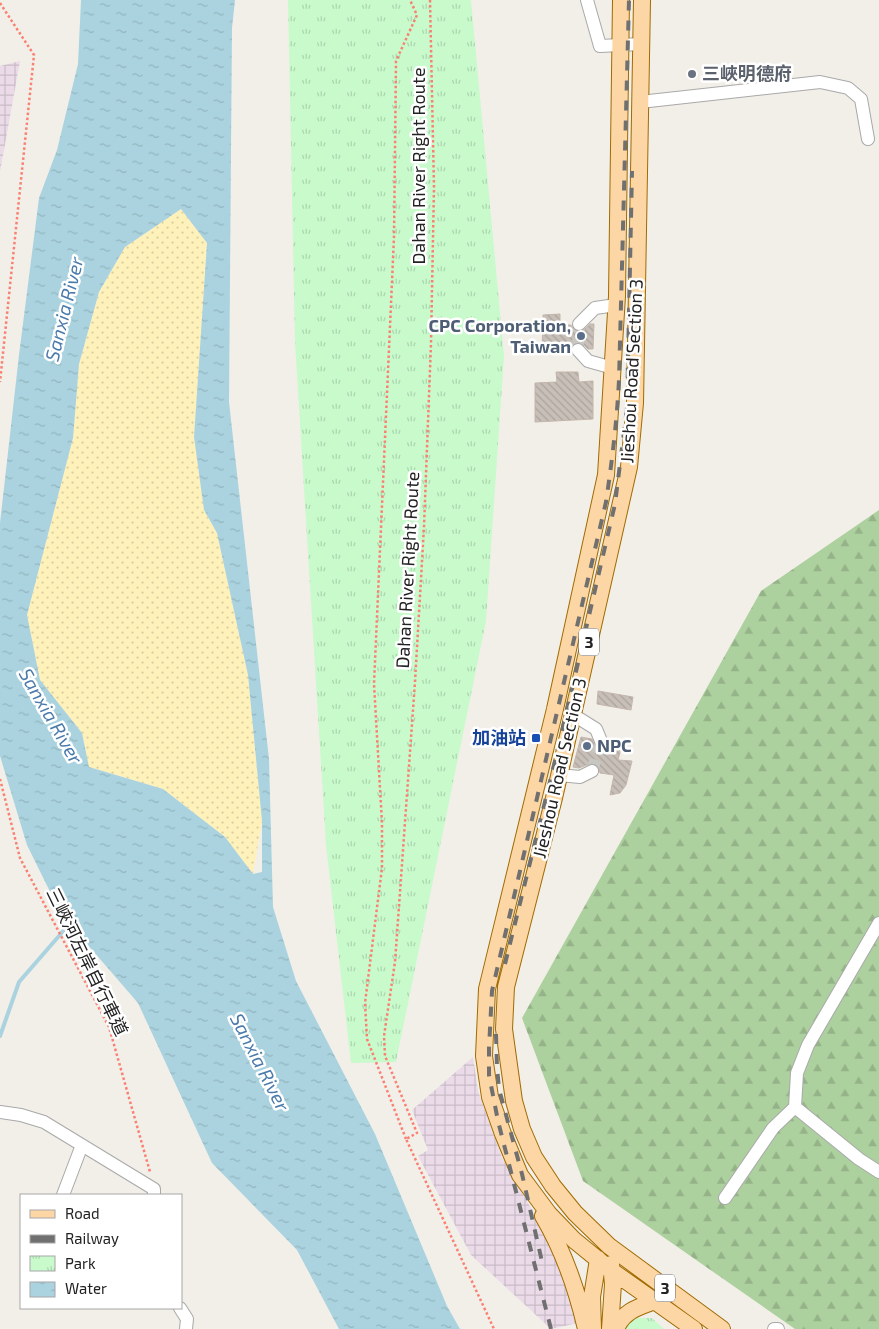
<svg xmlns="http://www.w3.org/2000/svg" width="879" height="1329" font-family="'Exo 2','Noto Sans TC',sans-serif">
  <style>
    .industrial { fill: url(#industrial-grid) }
    .forest { fill: url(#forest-firs) }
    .sand { fill: url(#sand-dots) }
    .park { fill: url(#park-tufts) }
    .water { fill: url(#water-ripples); fill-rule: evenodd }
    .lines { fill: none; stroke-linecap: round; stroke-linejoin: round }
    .stream { stroke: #aad3df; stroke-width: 4 }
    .building { fill: url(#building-back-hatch); stroke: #c4b6ab }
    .minor-tunnel { stroke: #c8c6c1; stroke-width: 12; stroke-dasharray: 12 6; stroke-linecap: butt }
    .minor-casing { stroke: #a9a9a9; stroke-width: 14 }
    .major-casing { stroke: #a06b00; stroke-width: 18 }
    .path { stroke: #fa8072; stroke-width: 2.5; stroke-dasharray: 2.5 2.5; stroke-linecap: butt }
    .minor { stroke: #fff; stroke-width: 12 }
    .major { stroke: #fcd6a4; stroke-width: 16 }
    .rail { stroke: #707070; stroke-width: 4; stroke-dasharray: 10 10; stroke-linecap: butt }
    .worship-dot { fill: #6b7280; stroke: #fff; stroke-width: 2 }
    .service-dot { fill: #5c6f8a; stroke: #fff; stroke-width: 2 }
    .transit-dot { fill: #1a4fb4; stroke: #fff; stroke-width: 2 }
    .labels { text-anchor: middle; stroke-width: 5; stroke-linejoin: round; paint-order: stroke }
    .shield { fill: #fff; stroke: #646464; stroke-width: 1 }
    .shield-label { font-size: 16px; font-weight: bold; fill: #222 }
    .worship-label { font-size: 18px; font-weight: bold; fill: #5b616d; stroke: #fff; text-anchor: start }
    .street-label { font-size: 18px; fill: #222; stroke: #fff }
    .service-label { font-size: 18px; font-weight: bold; fill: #4e5e75; stroke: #fff; text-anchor: end }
    .transit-label { font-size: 18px; font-weight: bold; fill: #164399; stroke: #fff; text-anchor: end }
    .water-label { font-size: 19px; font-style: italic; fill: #4a7aab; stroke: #fff }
  </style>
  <defs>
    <pattern id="industrial-grid" width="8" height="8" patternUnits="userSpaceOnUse" patternTransform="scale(1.25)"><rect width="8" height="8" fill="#ebdbe8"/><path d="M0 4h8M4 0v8" fill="none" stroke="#c9bcc7"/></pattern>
    <pattern id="forest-firs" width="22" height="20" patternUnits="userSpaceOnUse" patternTransform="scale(1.25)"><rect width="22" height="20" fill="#add19e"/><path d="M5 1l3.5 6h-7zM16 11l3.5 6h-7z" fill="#95b388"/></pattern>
    <pattern id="sand-dots" width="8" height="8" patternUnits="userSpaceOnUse" patternTransform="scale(1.25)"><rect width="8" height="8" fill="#fff1ba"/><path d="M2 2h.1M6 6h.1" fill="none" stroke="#dacea0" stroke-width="1.8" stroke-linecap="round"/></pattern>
    <pattern id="park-tufts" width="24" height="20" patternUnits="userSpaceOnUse" patternTransform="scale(1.25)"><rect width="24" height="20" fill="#c8facc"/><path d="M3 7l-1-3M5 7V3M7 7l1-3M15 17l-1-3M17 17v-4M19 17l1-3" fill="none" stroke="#acd6af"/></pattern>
    <pattern id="water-ripples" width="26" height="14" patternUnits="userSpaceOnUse" patternTransform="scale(1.25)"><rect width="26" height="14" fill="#aad3df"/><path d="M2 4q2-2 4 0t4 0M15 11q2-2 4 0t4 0" fill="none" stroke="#92b5bf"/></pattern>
    <pattern id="building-back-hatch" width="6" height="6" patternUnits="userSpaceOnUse" patternTransform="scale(1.25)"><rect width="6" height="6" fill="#c7bfb8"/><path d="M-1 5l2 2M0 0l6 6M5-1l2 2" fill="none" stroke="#aba49e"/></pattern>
  </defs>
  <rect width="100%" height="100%" fill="#f2efe9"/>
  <path class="industrial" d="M20 61 0 172V66Z
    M473 1057 478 1091 502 1158 535 1215 563 1273 578 1323 551 1329 471 1255 418 1156 428 1150 412 1110Z"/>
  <path class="forest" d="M879 510V1329H795L583 1181 522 1018 761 591Z"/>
  <path class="sand" d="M181 209 207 243 194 437 204 510 217 533 248 675 262 821 253 874 225 837 163 789 89 767 82 733 40 680 27 615 73 438 79 364 99 292 125 247Z"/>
  <path class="park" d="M288 0H471L504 356 486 621 396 1062 351 1063 326 845 295 342Z
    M631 1318H652L664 1329H624Z"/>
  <path class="water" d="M81 0H235L232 28 229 402 269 759 273 907 296 981 375 1134 447 1306 460 1329H339L297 1250 212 1163 138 1003 61 914 27 845 0 756V523L19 355 39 198 57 150 78 64ZM181 209 207 243 194 437 204 510 217 533 248 675 262 821V872L253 874 225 837 163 789 89 767 82 733 40 680 27 615 73 438 79 364 99 292 125 247Z"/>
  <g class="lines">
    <path class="stream" d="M0 1036 19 982 72 921"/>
  </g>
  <path class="building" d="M560 314V325H571L573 329 576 332H582L590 324H594L593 349H588L581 342H577L572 344 570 350 542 352 543 315Z
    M556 372H578L579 382 593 381V419L535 422V383L557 382Z
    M598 691 633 697 631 710 597 704Z
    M581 737 592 739 596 747 599 749 605 748 609 743 622 745 618 760 632 761 626 785 620 793 610 795 614 775 600 773 599 768 596 764H589L579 768 573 767Z"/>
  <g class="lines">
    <path class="minor-tunnel" d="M578 350 579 324
      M592 771 601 741"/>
    <defs>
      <path id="minor" d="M587 0 600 46 641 44
        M640 102 820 82 848 88 861 99 868 139
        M579 324 595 308 616 305
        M578 350 588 361 613 368
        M572 714 596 729 601 741
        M559 775 580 777 592 771
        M795 1107 859 1159 879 1172
        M0 1112 21 1115 44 1122 154 1189V1195
        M63 1195 82 1145
        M725 1198 773 1128 795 1107 797 1073 808 1045 879 923
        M180 1308 187 1319 186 1329
        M774 1329H778"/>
      <path id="major" d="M621 0 617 296 606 475 555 709 487 989 484 1056 490 1097 503 1134 520 1175 549 1214 574 1240 612 1271 694 1329
        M642 0 635 403 629 467 554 798 506 987 504 1029 514 1101 522 1129 534 1157 553 1186 575 1213 609 1246 722 1329
        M543 1216C563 1250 577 1290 586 1329
        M593 1329 592 1297 598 1259
        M610 1329 613 1284 611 1264
        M616 1329C623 1311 639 1307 655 1301"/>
    </defs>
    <use href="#minor" class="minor-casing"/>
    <use href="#major" class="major-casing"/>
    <path class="path" d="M430 0 434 187 431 343 424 527 415 682 395 962 384 1036 385 1056 417 1133 406 1139 494 1329
      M0 3 34 55 0 382
      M0 779 20 858 109 1027 150 1172
      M406 1139 367 1039 365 1003 382 868V823L374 684 394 237 396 61 417 15 410 0"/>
    <use href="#minor" class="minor"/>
    <use href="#major" class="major"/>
    <path class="rail" d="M505 964 557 753 615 504 627 408 632 171
      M496 1034 497 1067 499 1089 522 1174 543 1266
      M551 1329 498 1121 489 1075V1048L492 991 606 502C612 461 617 421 619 380L629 0"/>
  </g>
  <circle class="worship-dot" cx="692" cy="74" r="5"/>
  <g class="service-dot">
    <circle cx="581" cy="336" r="5"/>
    <circle cx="587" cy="746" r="5"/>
  </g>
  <rect class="transit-dot" x="531" y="733" width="10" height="10" rx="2.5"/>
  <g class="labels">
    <g class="shield">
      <rect x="579" y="628.5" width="20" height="27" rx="4"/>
      <rect x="655" y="1274.5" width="20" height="27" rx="4"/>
    </g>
    <g class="shield-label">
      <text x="589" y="648">3</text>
      <text x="665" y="1294">3</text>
    </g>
    <g class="worship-label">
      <text x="702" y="80">三峽明德府</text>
    </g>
    <g class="street-label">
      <text transform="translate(419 166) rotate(-90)" y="6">Dahan River Right Route</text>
      <text transform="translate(632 371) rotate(-87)" y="6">Jieshou Road Section 3</text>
      <text transform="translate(408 570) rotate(-87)" y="6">Dahan River Right Route</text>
      <text transform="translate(560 768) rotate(-77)" y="6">Jieshou Road Section 3</text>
      <text transform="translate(87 962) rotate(64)" y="6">三峽河左岸自行車道</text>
    </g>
    <g class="service-label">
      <text x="571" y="332">CPC Corporation,<tspan x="571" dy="21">Taiwan</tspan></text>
      <text x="597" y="752" text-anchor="start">NPC</text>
    </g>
    <g class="transit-label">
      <text x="526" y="744">加油站</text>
    </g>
    <g class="water-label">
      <text transform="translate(64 309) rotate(-76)" y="7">Sanxia River</text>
      <text transform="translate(51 716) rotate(60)" y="7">Sanxia River</text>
      <text transform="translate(260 1062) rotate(63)" y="7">Sanxia River</text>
    </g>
  </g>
  <rect x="20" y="1194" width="162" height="115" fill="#ffffff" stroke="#a7a7a7"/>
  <rect x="30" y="1210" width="25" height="8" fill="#fcd6a4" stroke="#a7a7a7"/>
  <text x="65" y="1219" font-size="15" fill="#222222">Road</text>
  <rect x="30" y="1235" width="25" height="8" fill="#707070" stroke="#a7a7a7"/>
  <text x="65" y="1244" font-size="15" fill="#222222">Railway</text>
  <rect x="30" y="1256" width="25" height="15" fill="url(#park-tufts)" stroke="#a7a7a7"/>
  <text x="65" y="1269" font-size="15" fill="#222222">Park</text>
  <rect x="30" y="1282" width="25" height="15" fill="url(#water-ripples)" stroke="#a7a7a7"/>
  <text x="65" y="1294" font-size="15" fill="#222222">Water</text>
</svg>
